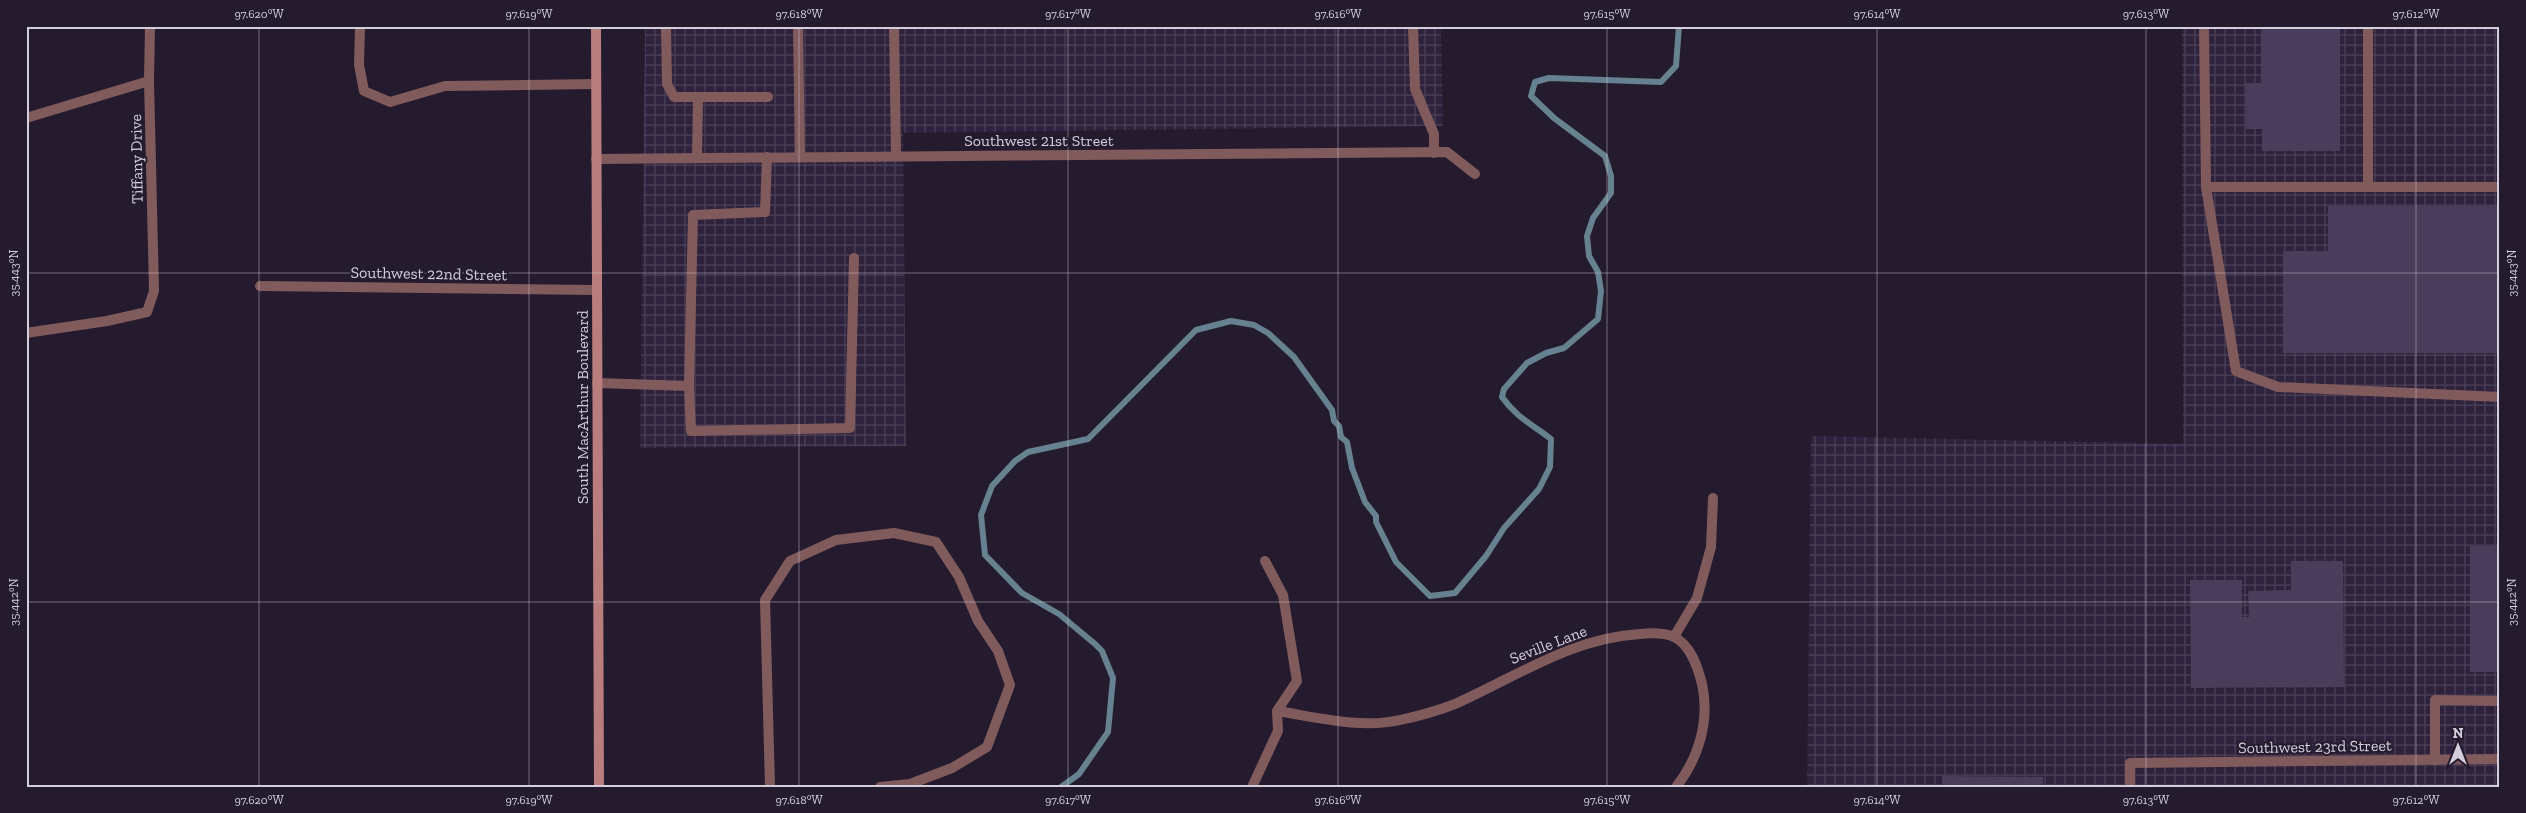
<svg xmlns="http://www.w3.org/2000/svg" width="2526" height="813" font-family="'Zilla Slab',serif">
  <style>
    .industrial { fill: url(#industrial-grid) }
    .lines { fill: none; stroke-linecap: round; stroke-linejoin: round }
    .stream { stroke: #66828e; stroke-width: 6 }
    .building { fill: #483d5a }
    .service { stroke: #815b5c; stroke-width: 10 }
    .minor { stroke: #815b5c; stroke-width: 10 }
    .secondary { stroke: #b97d7e; stroke-width: 10 }
    .ticks { fill: none; stroke: #d4cedc; stroke-width: 1; stroke-opacity: 0.45 }
    .labels { text-anchor: middle; stroke-width: 4; stroke-linejoin: round; paint-order: stroke }
    .street-label { font-size: 16px; fill: #d4cedc; stroke: #241b2e }
    .neatline { fill: none; stroke: #d4cedc; stroke-width: 2 }
    .ticks-label { font-size: 12px; text-anchor: middle; fill: #d4cedc }
  </style>
  <defs>
    <pattern id="industrial-grid" width="8" height="8" patternUnits="userSpaceOnUse" patternTransform="scale(1.25)"><rect width="8" height="8" fill="#2e223c"/><path d="M0 4h8M4 0v8" fill="none" stroke="#4b4158"/></pattern>
  </defs>
  <rect width="100%" height="100%" fill="#241b2e"/>
  <path class="industrial" d="M645 26H1441L1443 126 903 133 906 446 640 448Z
    M2182 26H2500V787H1807L1811 436 2183 444Z"/>
  <g class="lines">
    <path class="stream" d="M1061 787 1079 774 1108 732 1113 678 1102 651 1095 644 1059 614 1022 593 985 555 981 515 992 486 1015 461 1028 452 1088 439 1196 330 1231 321 1254 325 1268 333 1294 357 1332 410 1334 421 1339 426 1341 437 1347 442 1352 468 1365 502 1376 516V522L1396 562 1430 596 1455 593 1486 556 1504 528 1539 489 1550 467 1551 439C1533 425 1516 417 1502 397L1504 389 1527 363 1546 353 1564 348 1598 319 1601 291 1598 272 1589 256 1587 236 1593 218 1611 193V176L1605 156 1554 118 1531 96 1535 82 1549 78 1661 82 1676 66 1679 26"/>
  </g>
  <path class="building" d="M2261 26H2340V151H2262V129H2246V83H2261Z
    M2500 205V353H2283V251H2328V206Z
    M2470 546H2500V672H2470Z
    M2291 561H2343L2344 687 2191 688 2190 580H2242V617H2249L2248 591 2291 590Z
    M1942 776 2043 777V787H1942Z"/>
  <g class="lines">
    <path class="service" d="M666 26 667 84 674 97H768
      M798 26 800 157
      M894 26 896 156
      M1413 26 1415 89 1434 134V153
      M2204 26 2206 187 2236 371 2278 387 2500 397
      M697 158 698 97
      M2206 187H2500
      M2368 187V26
      M597 383 689 386 691 431 850 428 854 258
      M689 386 693 215 765 212 767 157
      M2435 760V700L2500 701"/>
    <path class="minor" d="M360 26 359 65 364 91 390 102 445 86 596 84
      M26 118 149 81
      M596 159 1447 152 1475 174
      M260 286 597 290
      M26 333 107 321 147 312 154 291 149 81 150 26
      M1674 637 1697 598 1711 547 1713 498
      M1277 711C1316 717 1361 729 1400 720 1419 716 1437 711 1455 704 1516 677 1571 638 1640 634 1650 633 1665 633 1674 637 1691 645 1698 668 1702 684 1710 720 1699 758 1676 787
      M770 787 765 600 790 561 836 540 894 533 936 542 959 577 978 621 998 651 1010 685 987 747 952 768 910 784 880 787
      M1252 787 1278 731 1277 711 1297 681 1283 595 1265 561
      M2130 787V763L2500 759"/>
    <path class="secondary" d="M596 26 599 787"/>
  </g>
  <path class="ticks" d="M259 26V787M529 26V787M799 26V787M1068 26V787M1338 26V787M1607 26V787M1877 26V787M2146 26V787M2416 26V787M26 273H2500M26 602H2500"/>
  <g class="labels">
    <g class="street-label">
      <text x="1039" y="146">Southwest 21st Street</text>
      <text transform="translate(136 159) rotate(-91)" y="6">Tiffany Drive</text>
      <text transform="translate(429 273) rotate(1)" y="6">Southwest 22nd Street</text>
      <text transform="translate(582 407) rotate(-90)" y="6">South MacArthur Boulevard</text>
      <text transform="translate(1548 644) rotate(-21)" y="6">Seville Lane</text>
      <text transform="translate(2315 746) rotate(-1)" y="6">Southwest 23rd Street</text>
    </g>
  </g>
  <rect width="2526" height="813" fill="none" stroke="#241b2e" stroke-width="55"/>
  <g transform="translate(2458 746)" stroke="#241b2e" stroke-width="4" paint-order="stroke">
  <path d="M0-4L9 19L0 12L-9 19Z" fill="#d4cedc"/>
  <text y="-8" font-size="14" font-weight="bold" text-anchor="middle" fill="#d4cedc">N</text>
  </g>
  <rect x="28" y="28" width="2470" height="758" class="neatline"/>
  <g class="ticks-label">
    <text x="259" y="18">97.620°W</text>
    <text x="529" y="18">97.619°W</text>
    <text x="799" y="18">97.618°W</text>
    <text x="1068" y="18">97.617°W</text>
    <text x="1338" y="18">97.616°W</text>
    <text x="1607" y="18">97.615°W</text>
    <text x="1877" y="18">97.614°W</text>
    <text x="2146" y="18">97.613°W</text>
    <text x="2416" y="18">97.612°W</text>
    <text transform="translate(14 273) rotate(-90)" y="4">35.443°N</text>
    <text transform="translate(2512 273) rotate(-90)" y="4">35.443°N</text>
    <text transform="translate(14 602) rotate(-90)" y="4">35.442°N</text>
    <text transform="translate(2512 602) rotate(-90)" y="4">35.442°N</text>
    <text x="259" y="804">97.620°W</text>
    <text x="529" y="804">97.619°W</text>
    <text x="799" y="804">97.618°W</text>
    <text x="1068" y="804">97.617°W</text>
    <text x="1338" y="804">97.616°W</text>
    <text x="1607" y="804">97.615°W</text>
    <text x="1877" y="804">97.614°W</text>
    <text x="2146" y="804">97.613°W</text>
    <text x="2416" y="804">97.612°W</text>
  </g>
</svg>
